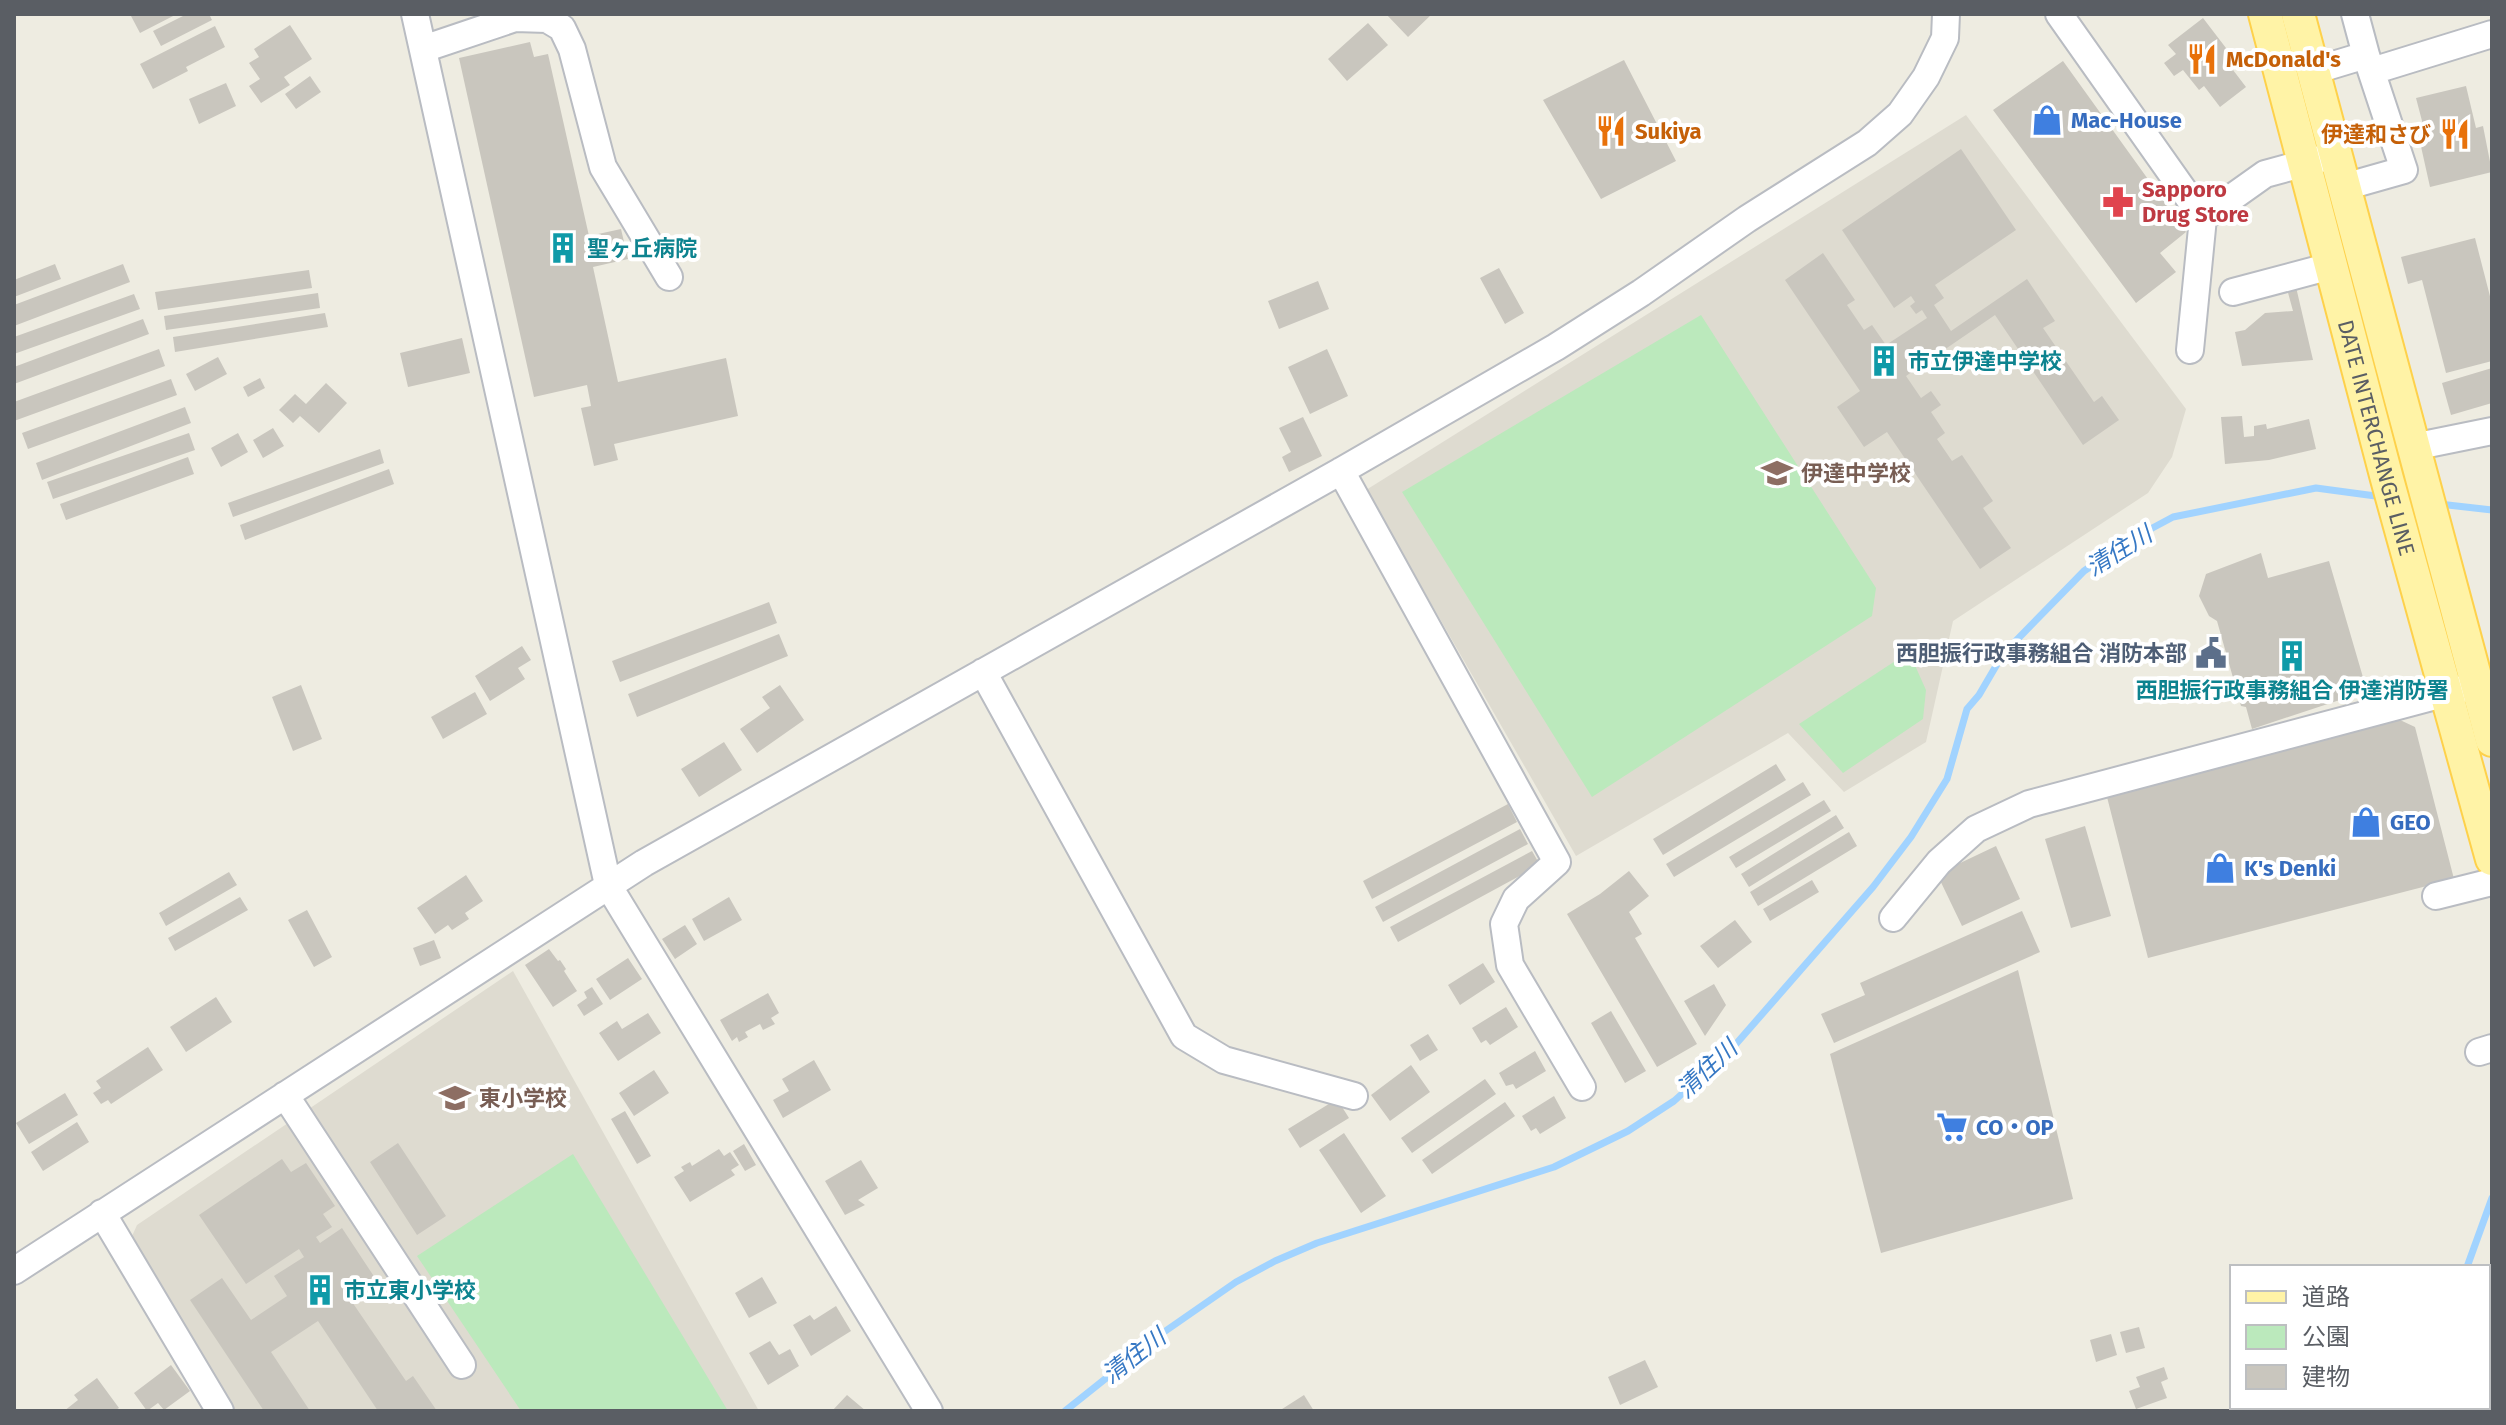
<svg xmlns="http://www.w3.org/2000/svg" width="2506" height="1425" font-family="'Fira Sans','Noto Sans JP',sans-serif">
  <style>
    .education { fill: #dedbd0 }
    .green { fill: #bbe9bc }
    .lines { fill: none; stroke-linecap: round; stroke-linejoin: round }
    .stream { stroke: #a1d3ff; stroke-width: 7 }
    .building { fill: #c9c6be }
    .minor-casing { stroke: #b9bcc2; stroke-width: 30 }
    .major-casing { stroke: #fed14b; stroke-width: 36 }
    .minor { stroke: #fff; stroke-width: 26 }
    .major { stroke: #fff3a6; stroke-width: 32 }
    .labels { text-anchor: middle; stroke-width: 8; stroke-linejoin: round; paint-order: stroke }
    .food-label { font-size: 22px; font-weight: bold; fill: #c56008; stroke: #fff; text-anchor: start }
    .shop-label { font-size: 22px; font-weight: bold; fill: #366cbe; stroke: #fff; text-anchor: start }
    .health-label { font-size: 22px; font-weight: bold; fill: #be3a42; stroke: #fff; text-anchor: start }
    .culture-label { font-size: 22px; font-weight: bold; fill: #0d838f; stroke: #fff; text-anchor: start }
    .street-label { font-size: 22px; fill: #5a5e64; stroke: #fff }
    .education-label { font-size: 22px; font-weight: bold; fill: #785e54; stroke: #fff; text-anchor: start }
    .service-label { font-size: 22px; font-weight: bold; fill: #4e5e75; stroke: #fff; text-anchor: end }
    .water-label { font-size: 24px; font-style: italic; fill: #3678c4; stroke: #fff }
  </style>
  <rect width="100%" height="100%" fill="#eeece1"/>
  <path class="education" d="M1966 115 2186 409 2172 457 2148 493 1953 621 1926 742 1844 792 1788 733 1576 856 1366 490Z
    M513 971 759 1411H232L129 1243 137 1225Z"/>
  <path class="green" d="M1701 315 1876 588 1872 616 1592 797 1402 492Z
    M1909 652 1926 690 1923 719 1843 773 1799 724Z
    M573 1154 728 1411H521L417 1256Z"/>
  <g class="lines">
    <path class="stream" d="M2439 504 2492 510
      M2467 1267 2492 1198
      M1065 1411 1164 1332 1236 1282 1275 1261 1317 1243 1554 1167 1628 1131 1674 1101 1729 1052 1873 887 1911 837 1947 779 1967 709 1979 695 2003 654 2084 571 2130 540 2173 517 2316 488 2383 497
      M2429 1411 2430 1407"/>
  </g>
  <path class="building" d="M135 14H177L140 33 131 16Z
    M187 14H209L212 20 161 46 153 31Z
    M1386 14H1432L1408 37Z
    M2203 18 2239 65 2233 70 2246 87 2220 107 2204 86 2199 90 2183 70 2174 76 2164 63 2176 54 2168 45Z
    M1368 23 1388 45 1347 81 1328 59Z
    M290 25 312 59 284 77 290 85 261 103 249 86 260 79 249 63 259 57 254 49Z
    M215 26 225 47 186 67 188 71 153 89 140 64Z
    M530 42 534 57 548 54 589 236 621 229 628 259 593 267 618 382 726 358 738 416 614 444 618 460 594 466 581 408 591 406 587 385 534 397 459 58Z
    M1624 60 1676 161 1601 199 1543 100Z
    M2063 61 2186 232 2160 253 2176 272 2136 303 1993 110Z
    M310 76 321 92 296 109 285 94Z
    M226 83 236 106 199 124 189 99Z
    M2466 86 2476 128 2483 126 2492 172 2430 187 2420 142 2427 140 2416 98Z
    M1961 149 2016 230 1935 285 1944 298 1934 305 1951 331 2027 279 2055 321 2043 328 2094 402 2102 396 2119 420 2083 445 1995 315 1906 376 1921 398 1931 391 1941 405 1931 412 1945 433 1937 439 1952 461 1962 455 1993 501 1983 508 2011 548 1980 569 1887 432 1864 447 1837 407 1860 391 1785 280 1823 253 1855 300 1847 305 1864 330 1872 325 1886 345 1927 318 1922 310 1916 314 1910 306 1915 302 1911 296 1894 308 1842 230Z
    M2475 238 2492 304V361L2446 373 2422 280 2408 284 2401 257Z
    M55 264 61 279 14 297V280Z
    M123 264 130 282 14 326V305Z
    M1499 268 1524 313 1505 324 1480 278Z
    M309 270 312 288 158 310 155 292Z
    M1318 281 1329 309 1279 329 1268 301Z
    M2296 287 2313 360 2242 366 2235 332 2245 330 2265 313 2293 311 2287 289Z
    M318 293 320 308 166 330 164 316Z
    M134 294 140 309 14 354V337Z
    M325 313 328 327 175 352 173 337Z
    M143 319 149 334 14 384V367Z
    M462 338 470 373 408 387 400 353Z
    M159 349 165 366 14 421V402Z
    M1327 349 1348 396 1310 414 1288 367Z
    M218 357 227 374 195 391 186 374Z
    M2492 368V403L2451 415 2442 383Z
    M260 378 265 388 248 397 243 387Z
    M171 379 177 395 28 449 22 433Z
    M326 383 347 403 319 433 300 416 293 423 279 410 295 394 306 404Z
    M185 407 191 423 42 480 36 463Z
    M2242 416 2244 437 2254 436V426L2266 424 2267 429 2309 419 2316 449 2269 460 2225 464 2221 417Z
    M1303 417 1322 456 1289 472 1282 457 1291 452 1279 428Z
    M273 428 284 446 263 458 253 440Z
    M189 433 195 450 53 499 47 482Z
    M238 433 248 452 221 467 211 448Z
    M380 449 384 463 233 517 228 503Z
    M188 457 194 474 66 520 60 504Z
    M389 469 394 484 245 540 240 525Z
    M2261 553 2268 578 2329 561 2367 691 2252 729 2246 707 2241 706 2217 621 2209 616 2199 596 2206 574Z
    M769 602 777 623 620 682 612 661Z
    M779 634 788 656 637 717 628 694Z
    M522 646 531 660 518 668 525 679 490 701 475 676Z
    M301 685 322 739 293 751 272 697Z
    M780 685 804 720 757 753 740 729 770 708 762 697Z
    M475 692 487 714 443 739 431 717Z
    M2400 720 2415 727 2454 879 2148 958 2107 797Z
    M724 742 742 770 699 797 681 769Z
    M1776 764 1786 780 1663 855 1653 839Z
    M1803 782 1811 795 1674 877 1666 864Z
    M1824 800 1831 811 1736 868 1729 857Z
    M1508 804 1517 822 1372 899 1363 881Z
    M1836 815 1844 828 1749 887 1741 874Z
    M2085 826 2111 916 2071 928 2045 839Z
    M1520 829 1528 844 1383 922 1375 907Z
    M1849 832 1857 846 1758 906 1750 892Z
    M1996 846 2020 899 1962 926 1937 874Z
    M1532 851 1540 865 1398 942 1390 927Z
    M1629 871 1649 896 1629 912 1642 934 1635 938 1697 1044 1657 1067 1567 914 1600 894Z
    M229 872 237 885 166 926 159 913Z
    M466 875 483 901 465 913 469 919 452 930 448 925 435 934 417 908Z
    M1812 880 1819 892 1770 921 1763 909Z
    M240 897 248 910 175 951 168 938Z
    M729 897 742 920 704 941 692 919Z
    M307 910 332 957 314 967 288 920Z
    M2022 911 2040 952 1834 1043 1821 1014 1865 995 1860 983Z
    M1735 920 1752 942 1718 968 1700 946Z
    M685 925 697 944 675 959 662 939Z
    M434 940 441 958 420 966 413 948Z
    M549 949 558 961 560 960 566 969 564 971 577 991 553 1007 525 965Z
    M628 958 642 979 610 1000 596 979Z
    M1483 963 1495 982 1460 1005 1448 985Z
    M2018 970 2073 1199 1881 1253 1830 1054Z
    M1714 984 1726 1005 1705 1036 1684 1001Z
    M592 987 603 1004 584 1016 577 1005 587 998 584 992Z
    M768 993 779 1013 771 1018 775 1024 763 1030 760 1024 745 1032 748 1037 739 1042 737 1037 732 1041 720 1020Z
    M216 997 232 1022 186 1052 170 1027Z
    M1506 1007 1518 1027 1490 1045 1486 1040 1481 1043 1472 1028Z
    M1611 1011 1646 1071 1625 1083 1591 1023Z
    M648 1013 661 1033 618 1061 599 1033 617 1021 622 1029Z
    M1428 1034 1438 1050 1420 1061 1410 1045Z
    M148 1047 163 1070 111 1104 108 1100 101 1104 93 1093 101 1088 96 1081Z
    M1535 1051 1546 1071 1516 1089 1513 1084 1506 1086 1499 1073Z
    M814 1060 831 1090 783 1118 773 1100 789 1091 782 1079Z
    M1411 1065 1430 1092 1390 1121 1371 1095Z
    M654 1070 669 1093 634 1116 619 1093Z
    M1485 1079 1496 1094 1412 1153 1401 1138Z
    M65 1093 78 1115 29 1144 16 1123Z
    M1554 1096 1566 1118 1540 1134 1536 1128 1531 1131 1522 1116Z
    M1337 1099 1349 1118 1300 1148 1288 1129Z
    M1505 1102 1515 1116 1432 1174 1422 1160Z
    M625 1111 651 1156 637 1164 611 1119Z
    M77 1122 89 1142 43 1171 31 1152Z
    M1344 1133 1386 1196 1361 1213 1319 1150Z
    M398 1143 446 1216 417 1235 370 1162Z
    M744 1144 756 1165 745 1171 733 1151Z
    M719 1149 724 1156 730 1152 739 1165 731 1170 735 1175 690 1202 674 1177 684 1171 681 1167 690 1162 692 1166Z
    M282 1159 291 1172 306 1163 335 1206 323 1214 332 1227 316 1237 320 1243 342 1228 375 1278 348 1296 406 1381 413 1376 437 1411H378L318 1321 271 1352 310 1411H264L190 1300 222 1278 251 1320 287 1296 274 1276 304 1257 299 1249 246 1284 199 1215Z
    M861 1160 878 1188 858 1200 865 1205 845 1215 825 1181Z
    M762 1277 777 1303 749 1318 735 1293Z
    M836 1306 851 1331 811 1356 793 1325 810 1315 814 1320Z
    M2139 1327 2145 1348 2126 1353 2120 1332Z
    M2111 1334 2117 1355 2096 1362 2090 1340Z
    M770 1341 779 1355 790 1349 799 1366 768 1385 749 1353Z
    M1645 1360 1658 1387 1620 1405 1608 1377Z
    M171 1365 190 1391 164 1410 158 1403 147 1411 134 1393Z
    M2164 1367 2168 1379 2161 1382 2167 1398 2136 1409 2129 1391 2140 1387 2136 1377Z
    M97 1378 119 1408 114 1411H64L78 1400 74 1395Z
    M847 1395 866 1411H832Z
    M1304 1395 1314 1411H1279Z"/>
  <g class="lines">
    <defs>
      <path id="minor" d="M415 14 608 885 929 1411
        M2059 14 2203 218
        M423 49 515 18 547 19 562 28 572 49 603 167 669 277
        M2313 71 2366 55 2355 14
        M2372 71 2492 34
        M2344 187 2404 170 2366 55
        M2233 292 2331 266
        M2190 350 2203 218 2265 174 2335 155
        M2413 447 2492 431
        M1341 471 1557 862 1516 899 1504 924 1510 965 1582 1087
        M983 672 1184 1036 1224 1060 1354 1096
        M2436 896 2492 882
        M1893 918 1939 862 1976 829 2029 804 2477 685
        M2479 1052 2492 1048
        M285 1095 462 1365
        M102 1213 220 1411
        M14 1271 644 863 1341 471 1556 347 1641 293 1747 219 1867 143 1900 114 1926 77 1945 38 1946 14"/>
      <g id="major">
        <path id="s1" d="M2265 14 2387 479 2492 859"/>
        <path d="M2298 14 2492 740"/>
      </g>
    </defs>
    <use href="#minor" class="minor-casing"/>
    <use href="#major" class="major-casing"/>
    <use href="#minor" class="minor"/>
    <use href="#major" class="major"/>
  </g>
  <defs>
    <symbol id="restaurant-bare" viewBox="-9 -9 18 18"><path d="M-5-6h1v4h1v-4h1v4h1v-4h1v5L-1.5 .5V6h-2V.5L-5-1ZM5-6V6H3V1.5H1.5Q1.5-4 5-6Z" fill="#e8710a" stroke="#fff" stroke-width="2.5" paint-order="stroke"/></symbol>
    <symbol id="shop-bare" viewBox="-9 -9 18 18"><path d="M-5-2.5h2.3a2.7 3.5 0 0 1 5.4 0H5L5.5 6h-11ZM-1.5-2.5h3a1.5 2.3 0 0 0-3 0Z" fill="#3f7fe0" stroke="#fff" stroke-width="2.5" paint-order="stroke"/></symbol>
    <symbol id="pharmacy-bare" viewBox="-9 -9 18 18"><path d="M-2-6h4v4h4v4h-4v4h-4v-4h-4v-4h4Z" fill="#e0444e" stroke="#fff" stroke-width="2.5" paint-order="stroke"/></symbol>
    <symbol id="building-bare" viewBox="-9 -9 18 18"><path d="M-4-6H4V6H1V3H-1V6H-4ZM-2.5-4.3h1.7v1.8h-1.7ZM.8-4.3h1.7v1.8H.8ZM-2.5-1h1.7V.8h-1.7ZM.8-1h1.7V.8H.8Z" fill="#0f9aa8" stroke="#fff" stroke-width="2.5" paint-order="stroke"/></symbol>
    <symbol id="school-bare" viewBox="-9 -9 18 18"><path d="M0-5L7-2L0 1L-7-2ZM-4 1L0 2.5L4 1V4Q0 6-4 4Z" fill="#8d6e63" stroke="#fff" stroke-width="2.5" paint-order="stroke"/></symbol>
    <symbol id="civic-bare" viewBox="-9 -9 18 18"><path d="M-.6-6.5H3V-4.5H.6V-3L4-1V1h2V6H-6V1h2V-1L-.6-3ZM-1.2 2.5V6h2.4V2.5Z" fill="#5c6f8a" stroke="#fff" stroke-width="2.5" paint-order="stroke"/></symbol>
    <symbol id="supermarket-bare" viewBox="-9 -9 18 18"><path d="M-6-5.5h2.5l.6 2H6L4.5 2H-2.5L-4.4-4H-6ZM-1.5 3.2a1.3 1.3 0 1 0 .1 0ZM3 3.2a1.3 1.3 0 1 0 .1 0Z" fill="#3f7fe0" stroke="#fff" stroke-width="2.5" paint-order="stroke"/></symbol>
  </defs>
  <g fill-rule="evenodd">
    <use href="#restaurant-bare" x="2180" y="37" width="44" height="44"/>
    <use href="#shop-bare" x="2025" y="98" width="44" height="44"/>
    <use href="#restaurant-bare" x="1589" y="109" width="44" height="44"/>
    <use href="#restaurant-bare" x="2433" y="112" width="44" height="44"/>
    <use href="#pharmacy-bare" x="2096" y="180" width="44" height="44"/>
    <use href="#building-bare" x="541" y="226" width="44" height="44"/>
    <use href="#building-bare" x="1862" y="339" width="44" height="44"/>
    <use href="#school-bare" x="1755" y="451" width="44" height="44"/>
    <use href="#civic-bare" x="2189" y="631" width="44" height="44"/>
    <use href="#building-bare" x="2270" y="634" width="44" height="44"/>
    <use href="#shop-bare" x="2344" y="800" width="44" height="44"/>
    <use href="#shop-bare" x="2198" y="846" width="44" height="44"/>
    <use href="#school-bare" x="433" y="1076" width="44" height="44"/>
    <use href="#supermarket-bare" x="1930" y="1105" width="44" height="44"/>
    <use href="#building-bare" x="298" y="1268" width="44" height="44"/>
  </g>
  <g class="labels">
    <g class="food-label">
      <text x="2226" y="67">McDonald's</text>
      <text x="1635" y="139">Sukiya</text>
      <text x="2431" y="142" text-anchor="end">伊達和さび</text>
    </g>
    <g class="shop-label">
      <text x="2071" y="128">Mac-House</text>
      <text x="2390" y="830">GEO</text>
      <text x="2244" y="876">K's Denki</text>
      <text x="1976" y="1135">CO・OP</text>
    </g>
    <g class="health-label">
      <text x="2142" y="197">Sapporo<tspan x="2142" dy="25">Drug Store</tspan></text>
    </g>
    <g class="culture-label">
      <text x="587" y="256">聖ヶ丘病院</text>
      <text x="1908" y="369">市立伊達中学校</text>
      <text x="2292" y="698" text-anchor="middle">西胆振行政事務組合 伊達消防署</text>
      <text x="344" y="1298">市立東小学校</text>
    </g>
    <g class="street-label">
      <text dy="8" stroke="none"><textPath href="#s1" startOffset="438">DATE INTERCHANGE LINE</textPath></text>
    </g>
    <g class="education-label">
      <text x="1801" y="481">伊達中学校</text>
      <text x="479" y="1106">東小学校</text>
    </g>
    <g class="service-label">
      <text x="2187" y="661">西胆振行政事務組合 消防本部</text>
    </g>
    <g class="water-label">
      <text transform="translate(2119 551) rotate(-32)" y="8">清住川</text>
      <text transform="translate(1707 1069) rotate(-43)" y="8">清住川</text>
      <text transform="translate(1134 1356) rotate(-38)" y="8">清住川</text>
    </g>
  </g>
  <rect width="2506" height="1425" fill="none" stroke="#5a5e64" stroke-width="32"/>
  <rect x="2230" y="1265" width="260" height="144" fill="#ffffff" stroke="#bdbfc1" stroke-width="2"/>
  <rect x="2246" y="1291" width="40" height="12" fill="#fff3a6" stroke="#bdbfc1" stroke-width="2"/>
  <text x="2302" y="1305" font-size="24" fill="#5a5e64">道路</text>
  <rect x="2246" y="1325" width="40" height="24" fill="#bbe9bc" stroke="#bdbfc1" stroke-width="2"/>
  <text x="2302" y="1345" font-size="24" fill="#5a5e64">公園</text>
  <rect x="2246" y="1365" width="40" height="24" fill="#c9c6be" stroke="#bdbfc1" stroke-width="2"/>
  <text x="2302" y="1385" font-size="24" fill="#5a5e64">建物</text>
</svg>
